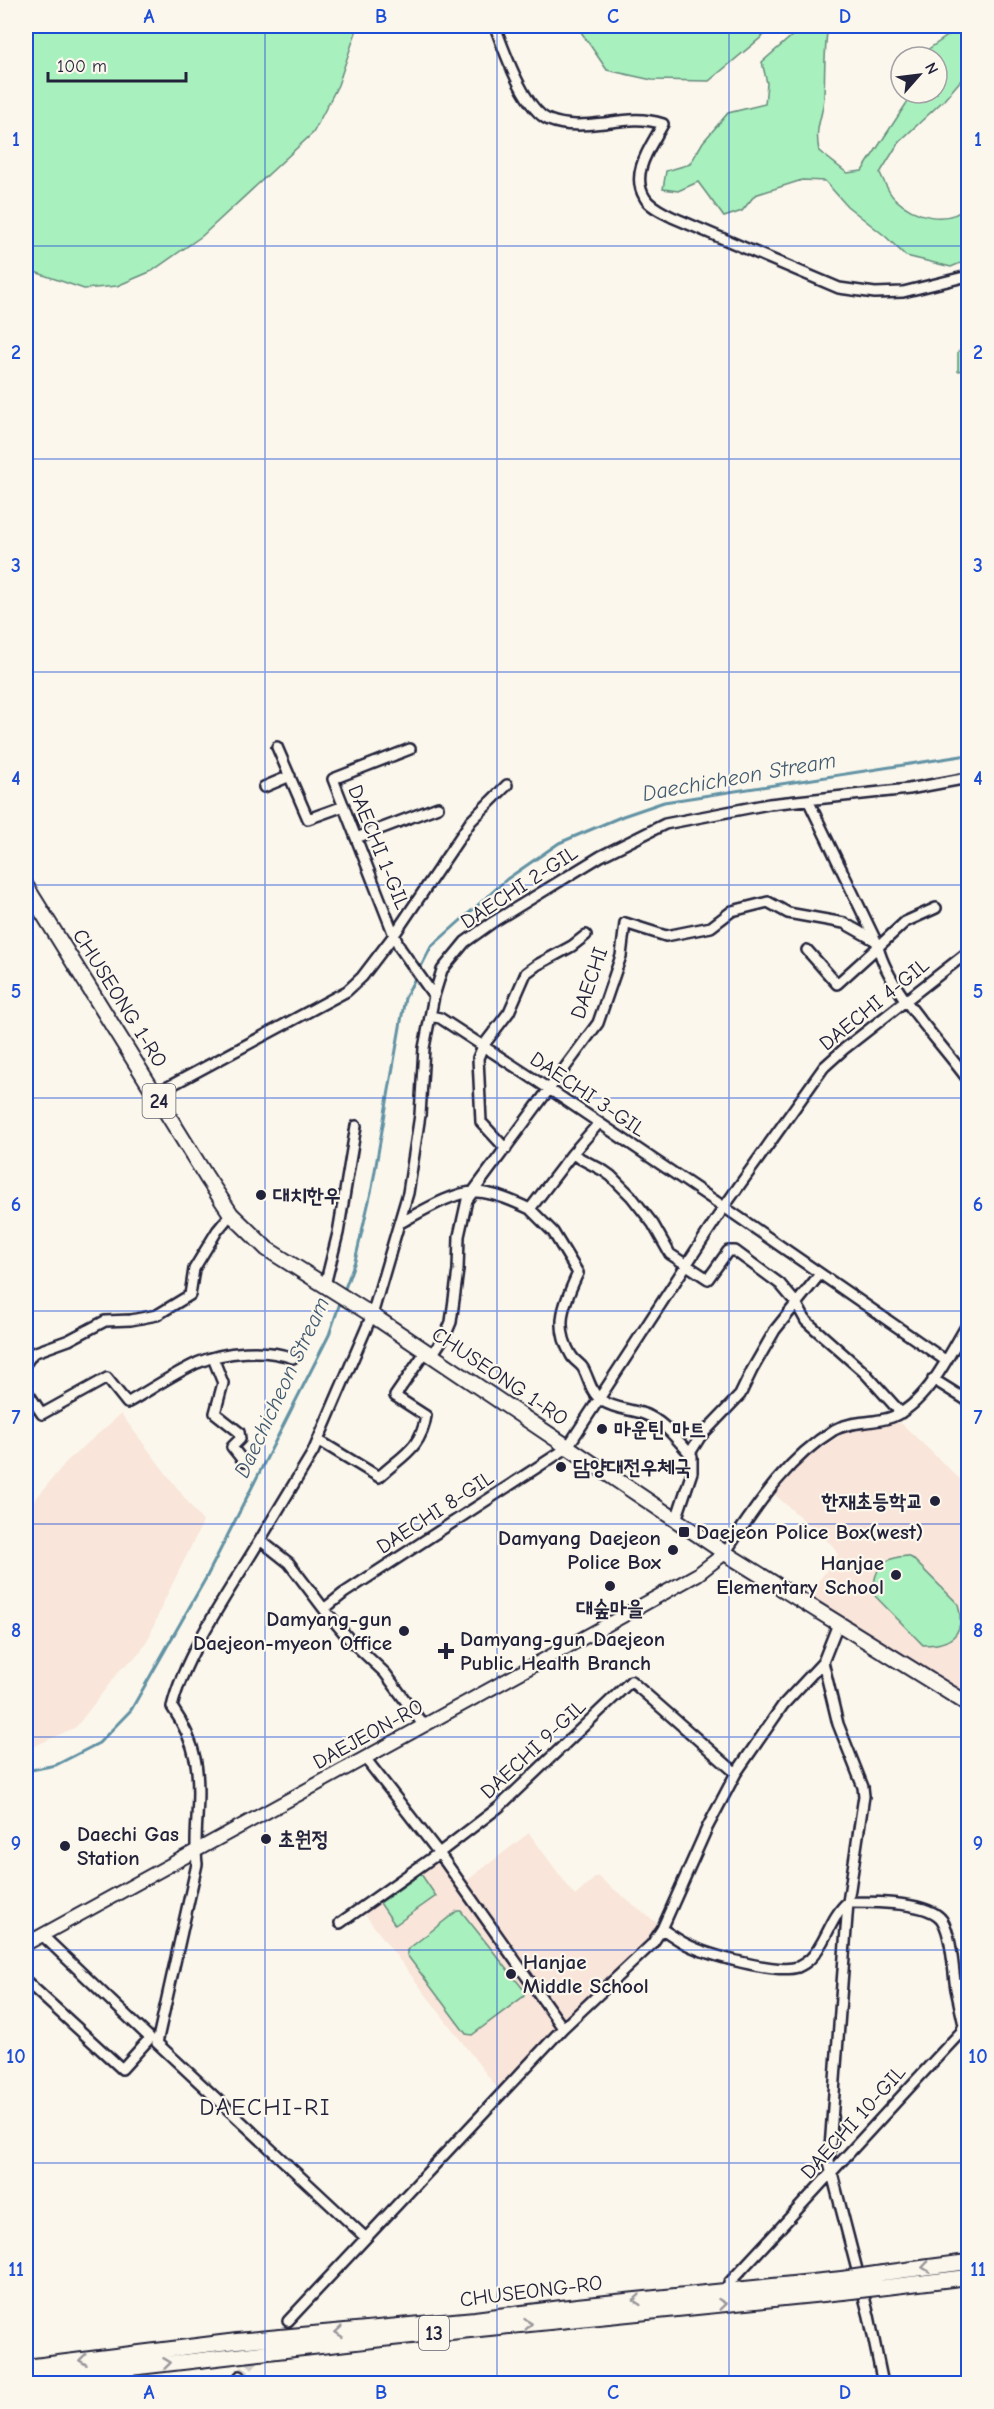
<svg xmlns="http://www.w3.org/2000/svg" width="994" height="2409" font-family="'Comic Neue','Poor Story',sans-serif">
  <style>
    .built { fill: #f9e5d9 }
    .green { fill: #a8f0bd; stroke: #65897c; stroke-width: 1.5 }
    .lines { fill: none; stroke-linecap: round; stroke-linejoin: round }
    .stream { stroke: #6292a4; stroke-width: 3 }
    .street-tunnel { stroke: #d0ccc9; stroke-width: 9; stroke-dasharray: 9 4.5; stroke-linecap: butt }
    .street-casing { stroke: #22223b; stroke-width: 14 }
    .secondary-casing { stroke: #22223b; stroke-width: 16 }
    .primary-casing { stroke: #22223b; stroke-width: 18 }
    .street { stroke: #fbf7ec; stroke-width: 9 }
    .secondary { stroke: #fbf7ec; stroke-width: 12 }
    .primary { stroke: #fbf7ec; stroke-width: 14 }
    .primary-bridge-casing { stroke: #22223b; stroke-width: 18; stroke-linecap: butt }
    .primary-bridge { stroke: #fbf7ec; stroke-width: 14 }
    .oneway { stroke: #99979c }
    .grid { fill: none; stroke: #1d4ed8; stroke-width: 1.5; stroke-opacity: 0.55 }
    .poi-dot { fill: #22223b; stroke: #fbf7ec; stroke-width: 2 }
    .labels { text-anchor: middle; stroke-width: 4.5; stroke-linejoin: round; paint-order: stroke }
    .shield { fill: #fbf7ec; stroke: #636270; stroke-width: 1.5 }
    .shield-label { font-size: 20px; font-weight: bold; fill: #22223b }
    .street-label { font-size: 21px; fill: #22223b; stroke: #fbf7ec }
    .poi-label { font-size: 21px; font-weight: bold; fill: #22223b; stroke: #fbf7ec; text-anchor: start }
    .water-label { font-size: 22px; font-style: italic; fill: #425a70; stroke: #fbf7ec }
    .quarter-label { font-size: 24px; letter-spacing: 1.5px; fill: #22223b; stroke: #fbf7ec }
    .neatline { fill: none; stroke: #1d4ed8; stroke-width: 2 }
    .grid-label { font-size: 20px; text-anchor: middle; font-weight: bold; fill: #1d4ed8 }
  </style>
  <rect width="100%" height="100%" fill="#fbf7ec"/>
  <filter id="ink" filterUnits="userSpaceOnUse"><feTurbulence type="fractalNoise" baseFrequency=".0167" numOctaves="2"/><feDisplacementMap in="SourceGraphic" scale="12" xChannelSelector="R" yChannelSelector="G"/><feConvolveMatrix kernelMatrix="1 2 1 2 8 2 1 2 1" color-interpolation-filters="sRGB"/></filter>
  <g filter="url(#ink)">
    <path class="built" d="M121 1414 203 1522 164 1601 150 1635 140 1653 120 1670 76 1727 26 1750V1511L66 1462Z
      M896 1422 902 1424 968 1487V1697L808 1595 838 1555 832 1545 774 1494 786 1478 808 1457 844 1433 851 1430Z
      M529 1833 575 1896 597 1876 658 1924 648 1938 497 2088 363 1912 439 1858 460 1886Z"/>
    <path class="green" d="M26 26H358L338 85 313 133 202 236 152 271 117 286 84 289 26 269Z
      M577 26H775L709 81 652 80 607 70Z
      M821 26H828C824 49 825 72 824 96 823 119 814 125 819 151L847 173 862 171 910 98 907 93H937V57H917L962 26H968V72L944 100 899 142 880 173C884 181 888 192 894 198 914 217 947 226 968 206V260L951 267 906 256 885 236 847 206 825 181 802 180 755 195 742 211 724 217 698 182 678 191 663 189 666 171 690 164 703 142 728 113 765 104 767 83 762 62 793 35Z
      M968 343V369L958 371V352Z
      M907 1556 912 1558 958 1604C966 1634 952 1645 923 1645L875 1596C871 1572 882 1557 907 1556Z
      M421 1874 436 1896 395 1925 380 1903Z
      M457 1911H461L524 1990V1996L472 2035 466 2034 407 1955V1950Z"/>
    <g class="lines">
      <path class="stream" d="M344 1291 355 1261 372 1188 405 998 431 947 507 879 559 843 623 816 664 802 968 755
        M26 1771 56 1765 99 1743 131 1710 206 1578 329 1335 341 1300"/>
      <path class="street-tunnel" d="M240 2376 260 2353"/>
      <defs>
        <path id="street" d="M496 29C505 53 525 110 549 120 566 127 586 125 604 123 626 120 642 117 663 124 652 145 629 173 645 198 650 207 663 212 672 217L839 288 875 293 903 292 968 276
          M277 747 308 819 344 806
          M264 787 290 776
          M808 800 876 941
          M356 838 438 807
          M807 950 837 984 878 947C889 991 941 1042 968 1080
          M434 996 400 948 394 935 471 821 507 785
          M430 1016 440 1018 549 1089 724 1207 945 1360
          M155 1094 347 991 362 977 394 935 333 779 410 749
          M506 1149 481 1122 478 1058 483 1046 509 1012 526 973 537 965 572 946 586 935
          M572 1154 604 1171 611 1176 631 1196 653 1224 670 1254 708 1279 728 1251H735L780 1284 796 1303 806 1321 866 1374 901 1413
          M530 1209 553 1232 578 1273C565 1301 553 1325 571 1355 574 1361 580 1363 583 1368 589 1379 591 1393 601 1400 614 1409 630 1409 644 1414 663 1420 679 1442 692 1456V1472L676 1520
          M400 1223C419 1213 456 1190 477 1192 495 1193 513 1201 530 1209L572 1154 599 1123
          M325 1285 338 1233 356 1126
          M432 1355 446 1334 451 1322 458 1270 459 1236 467 1200 598 1023 621 956 625 923 666 936 711 927 732 911 768 902 788 913 844 923 876 941 878 947 905 922 936 908
          M213 1358 223 1383 215 1413 239 1432 240 1439 232 1447 244 1462
          M26 1363 33 1353 69 1340 105 1321 131 1320 157 1315 190 1295 194 1269 217 1231 231 1214
          M933 1379 968 1401
          M26 1390 42 1414 107 1378 127 1403C150 1390 173 1374 197 1363 225 1351 265 1348 293 1358
          M318 1440 379 1477C401 1456 421 1449 426 1416L395 1396 426 1351
          M690 1453 700 1437 740 1395 752 1370 775 1330 820 1274
          M260 1540 313 1452 372 1315 408 1193 420 1115 424 1048 434 996 442 970 465 942 493 922 601 856 665 824 769 804 909 789 968 778
          M725 1553C756 1507 785 1460 834 1430 852 1420 873 1424 892 1417 927 1404 950 1353 968 1323
          M324 1609 349 1639 385 1673 424 1726
          M823 1662 838 1724 863 1787 864 1796 848 1902 829 2162 869 2316 883 2384
          M365 1758 439 1853 499 1807 631 1681 736 1773 783 1705 823 1662 838 1624
          M736 1773 707 1828 662 1929C670 1934 678 1940 686 1944 707 1955 776 1974 798 1967 802 1965 807 1962 810 1959 826 1944 830 1917 848 1902 869 1902 929 1901 942 1920 952 1936 953 1970 956 1989
          M340 1923 439 1853 563 2028
          M26 1981 122 2069 150 2038 42 1935
          M366 2238 157 2043 197 1864C195 1849 196 1834 197 1818 200 1773 198 1745 172 1707 185 1653 231 1589 260 1540L289 1563 324 1609 344 1593 567 1448 724 1207 824 1067 844 1049 968 952
          M729 2283C807 2200 883 2115 961 2032L964 2025 956 1989 968 1977
          M288 2321 563 2028 652 1944 662 1929
          M233 2384 240 2376"/>
        <path id="secondary" d="M26 1944 596 1631 698 1574 725 1553"/>
        <path id="primary" d="M26 886 207 1178 231 1214 267 1249 372 1315 725 1553 968 1704
          M883 2273 968 2262
          M886 2287 968 2277
          M26 2367 237 2341 475 2319 577 2306 842 2279
          M26 2380 382 2339 843 2292"/>
      </defs>
      <use href="#street" class="street-casing"/>
      <use href="#secondary" class="secondary-casing"/>
      <use href="#primary" class="primary-casing"/>
      <use href="#street" class="street"/>
      <use href="#secondary" class="secondary"/>
      <use href="#primary" class="primary"/>
      <defs>
        <path id="primary-bridge" d="M842 2279 883 2273
          M843 2292 886 2287"/>
      </defs>
      <use href="#primary-bridge" class="primary-bridge-casing"/>
      <use href="#primary-bridge" class="primary-bridge"/>
    </g>
    <defs><path id="oneway-chevron" d="M-2-3.5L2.5 0L-2 3.5" fill="none" stroke-width="1.6" stroke-linecap="round" stroke-linejoin="round" transform="scale(1.5)"/></defs>
    <g class="oneway">
      <use href="#oneway-chevron" transform="translate(926 2267) rotate(172)"/>
      <use href="#oneway-chevron" transform="translate(637 2300) rotate(175)"/>
      <use href="#oneway-chevron" transform="translate(722 2304) rotate(-6)"/>
      <use href="#oneway-chevron" transform="translate(528 2324) rotate(-6)"/>
      <use href="#oneway-chevron" transform="translate(339 2332) rotate(175)"/>
      <use href="#oneway-chevron" transform="translate(83 2360) rotate(173)"/>
      <use href="#oneway-chevron" transform="translate(167 2363) rotate(-7)"/>
    </g>
  </g>
  <path class="grid" d="M265 26V2384M497 26V2384M729 26V2384M26 246H968M26 459H968M26 672H968M26 885H968M26 1098H968M26 1311H968M26 1524H968M26 1737H968M26 1950H968M26 2163H968"/>
  <g class="poi-dot">
    <circle cx="261" cy="1195" r="6"/>
    <circle cx="602" cy="1429" r="6"/>
    <circle cx="561" cy="1467" r="6"/>
    <circle cx="935" cy="1501" r="6"/>
    <rect x="678" y="1526" width="12" height="12" rx="3"/>
    <circle cx="673" cy="1550" r="6"/>
    <circle cx="896" cy="1575" r="6"/>
    <circle cx="610" cy="1586" r="6"/>
    <circle cx="404" cy="1631" r="6"/>
    <path d="M443 1642h6v6h6v6h-6v6h-6v-6h-6v-6h6z"/>
    <circle cx="266" cy="1839" r="6"/>
    <circle cx="65" cy="1846" r="6"/>
    <circle cx="511" cy="1974" r="6"/>
  </g>
  <g class="labels">
    <g class="shield">
      <rect x="142.5" y="1084" width="33" height="34" rx="4.5"/>
      <rect x="419" y="2316" width="30" height="34" rx="4.5"/>
    </g>
    <g class="shield-label">
      <text x="159" y="1108">24</text>
      <text x="434" y="2340">13</text>
    </g>
    <g class="street-label">
      <text transform="translate(379 847) rotate(68)" y="7">DAECHI 1-GIL</text>
      <text transform="translate(519 887) rotate(-33)" y="7">DAECHI 2-GIL</text>
      <text transform="translate(589 983) rotate(-71)" y="7">DAECHI</text>
      <text transform="translate(120 998) rotate(58)" y="7">CHUSEONG 1-RO</text>
      <text transform="translate(874 1004) rotate(-39)" y="7">DAECHI 4-GIL</text>
      <text transform="translate(588 1094) rotate(34)" y="7">DAECHI 3-GIL</text>
      <text transform="translate(500 1376) rotate(34)" y="7">CHUSEONG 1-RO</text>
      <text transform="translate(435 1512) rotate(-33)" y="7">DAECHI 8-GIL</text>
      <text transform="translate(368 1734) rotate(-29)" y="7">DAEJEON-RO</text>
      <text transform="translate(533 1749) rotate(-43)" y="7">DAECHI 9-GIL</text>
      <text transform="translate(853 2122) rotate(-48)" y="7">DAECHI 10-GIL</text>
      <text transform="translate(531 2291) rotate(-7)" y="7">CHUSEONG-RO</text>
    </g>
    <g class="poi-label">
      <text x="273" y="1202">대치한우</text>
      <text x="614" y="1436">마운틴 마트</text>
      <text x="573" y="1474">담양대전우체국</text>
      <text x="923" y="1508" text-anchor="end">한재초등학교</text>
      <text x="696" y="1539">Daejeon Police Box(west)</text>
      <text x="661" y="1545" text-anchor="end">Damyang Daejeon<tspan x="661" dy="24">Police Box</tspan></text>
      <text x="884" y="1570" text-anchor="end">Hanjae<tspan x="884" dy="24">Elementary School</tspan></text>
      <text x="610" y="1615" text-anchor="middle">대숲마을</text>
      <text x="392" y="1626" text-anchor="end">Damyang-gun<tspan x="392" dy="24">Daejeon-myeon Office</tspan></text>
      <text x="460" y="1646">Damyang-gun Daejeon<tspan x="460" dy="24">Public Health Branch</tspan></text>
      <text x="77" y="1841">Daechi Gas<tspan x="77" dy="24">Station</tspan></text>
      <text x="278" y="1846">초원정</text>
      <text x="523" y="1969">Hanjae<tspan x="523" dy="24">Middle School</tspan></text>
    </g>
    <g class="water-label">
      <text transform="translate(739 776) rotate(-10)" y="8">Daechicheon Stream</text>
      <text transform="translate(281 1387) rotate(-65)" y="8">Daechicheon Stream</text>
    </g>
    <g class="quarter-label">
      <text x="265" y="2115">DAECHI-RI</text>
    </g>
  </g>
  <rect width="994" height="2409" fill="none" stroke="#fbf7ec" stroke-width="66"/>
  <g transform="translate(919 75) rotate(62)"><circle r="28" fill="#fbf7ec" stroke="#a4a2a5" stroke-width="1.5"/>
  <path d="M0-4.5L10 22L0 15L-10 22Z" fill="#22223b"/>
  <text y="-9" font-size="16" font-weight="bold" text-anchor="middle" fill="#22223b">N</text>
  </g>
  <path d="M48 72v9h138v-9" fill="none" stroke="#22223b" stroke-width="3"/>
  <text x="57" y="72" font-size="18" fill="#22223b" stroke="#fbf7ec" stroke-width="4.5" paint-order="stroke">100 m</text>
  <rect x="33" y="33" width="928" height="2343" class="neatline"/>
  <g class="grid-label">
    <text x="149" y="23">A</text>
    <text x="381" y="23">B</text>
    <text x="613" y="23">C</text>
    <text x="845" y="23">D</text>
    <text x="16" y="146">1</text>
    <text x="978" y="146">1</text>
    <text x="16" y="359">2</text>
    <text x="978" y="359">2</text>
    <text x="16" y="572">3</text>
    <text x="978" y="572">3</text>
    <text x="16" y="785">4</text>
    <text x="978" y="785">4</text>
    <text x="16" y="998">5</text>
    <text x="978" y="998">5</text>
    <text x="16" y="1211">6</text>
    <text x="978" y="1211">6</text>
    <text x="16" y="1424">7</text>
    <text x="978" y="1424">7</text>
    <text x="16" y="1637">8</text>
    <text x="978" y="1637">8</text>
    <text x="16" y="1850">9</text>
    <text x="978" y="1850">9</text>
    <text x="16" y="2063">10</text>
    <text x="978" y="2063">10</text>
    <text x="16" y="2276">11</text>
    <text x="978" y="2276">11</text>
    <text x="149" y="2399">A</text>
    <text x="381" y="2399">B</text>
    <text x="613" y="2399">C</text>
    <text x="845" y="2399">D</text>
  </g>
</svg>
